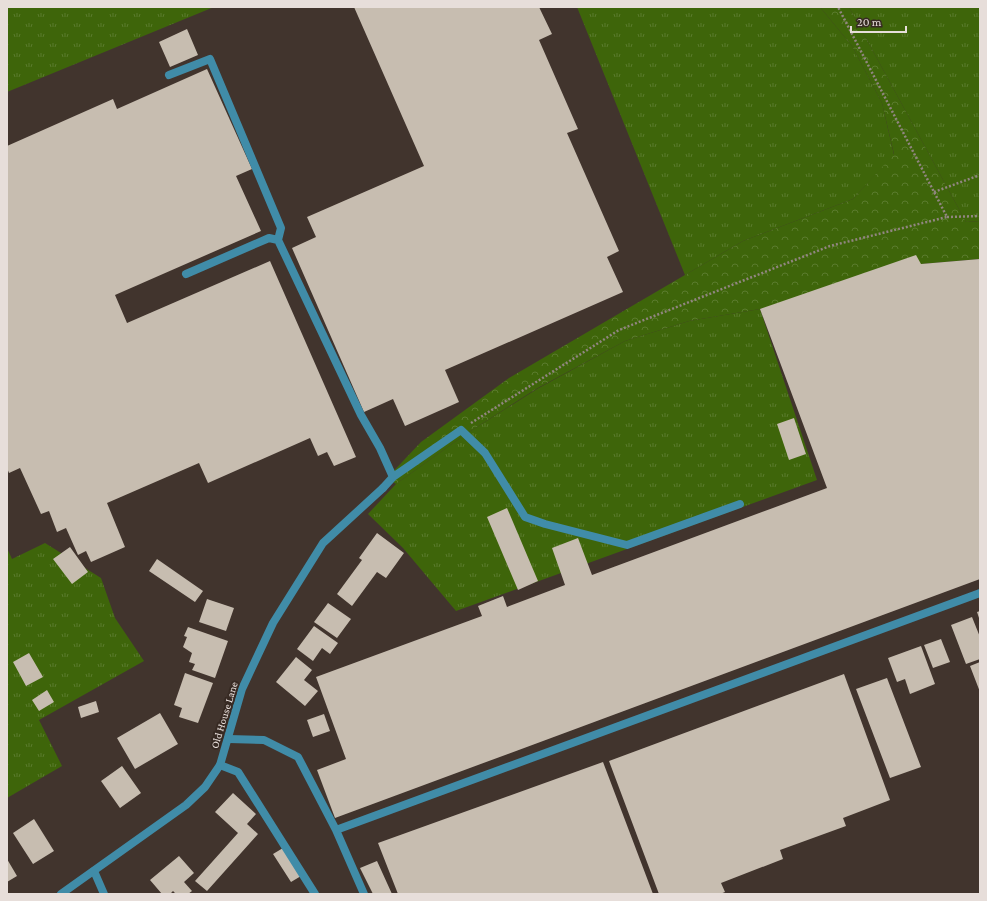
<svg xmlns="http://www.w3.org/2000/svg" width="987" height="901" font-family="'Crimson Pro',serif">
  <style>
    .grass { fill: url(#grass-tufts) }
    .forest { fill: url(#forest-crowns) }
    .building { fill: #c7bdb0 }
    .lines { fill: none; stroke-linecap: round; stroke-linejoin: round }
    .path { stroke: #918680; stroke-width: 2.5; stroke-dasharray: 2 2; stroke-linecap: butt }
    .lane { stroke: #408ca8; stroke-width: 8 }
    .street { stroke: #408ca8; stroke-width: 8 }
    .labels { text-anchor: middle; stroke-width: 4; stroke-linejoin: round; paint-order: stroke }
    .street-label { font-size: 11px; fill: #e7deda; stroke: #372a23 }
  </style>
  <defs>
    <pattern id="grass-tufts" width="24" height="20" patternUnits="userSpaceOnUse"><rect width="24" height="20" fill="#3e650a"/><path d="M3 7l-1-3M5 7V3M7 7l1-3M15 17l-1-3M17 17v-4M19 17l1-3" fill="none" stroke="#5a7b2d"/></pattern>
    <pattern id="forest-crowns" width="20" height="18" patternUnits="userSpaceOnUse"><rect width="20" height="18" fill="#3e650a"/><path d="M2 6a3 3 0 1 1 6 0M12 15a3 3 0 1 1 6 0" fill="none" stroke="#5a7b2d"/></pattern>
  </defs>
  <rect width="100%" height="100%" fill="#41342d"/>
  <path class="grass" d="M7 7H214L7 92Z
    M577 7H820L852 46 882 103 894 155 853 199 743 241 685 275Z
    M849 7H980V221L966 222Z
    M760 309 817 480 456 611 403 548 368 514 396 484 466 434 537 389 625 341 689 321Z
    M45 543 101 578 115 618 144 661 39 720 62 766 7 798V548L12 559Z"/>
  <path class="forest" d="M820 7H849L966 222 980 221V259L921 264 760 309 689 321 625 341 536 389 466 434 396 484 387 478 421 442 509 378 743 241 853 199 894 154 882 103 852 46Z"/>
  <path class="building" d="M354 7H539L552 34 539 40 578 129 567 133 619 251 607 257 623 292 445 370 459 402 405 426 393 399 364 412 292 248 316 237 307 217 424 166Z
    M187 29 198 55 170 67 159 42Z
    M207 69 252 169 236 176 261 231 115 295 127 323 270 261 356 457 334 466 327 452 318 456 310 438 208 483 199 463 107 503 125 547 91 562 86 551 78 555 66 528 57 532 49 511 41 514 20 468 9 473 7 468V146L113 99 117 109Z
    M916 255 921 264 980 259V579L335 818 317 770 346 759 316 677 482 616 478 606 503 596 507 607 565 585 552 548 578 538 592 575 827 488 760 309Z
    M794 418 806 454 789 460 777 424Z
    M507 508 538 581 518 590 487 517Z
    M377 533 404 553 386 578 377 572 352 606 337 594 362 560 359 558Z
    M70 547 88 572 72 584 53 559Z
    M157 559 203 591 195 602 149 571Z
    M207 599 234 608 226 631 199 622Z
    M328 603 351 619 337 638 314 622Z
    M980 611V621L977 612Z
    M972 617 980 637V659L966 664 951 625Z
    M314 626 338 643 330 654 322 648 313 661 297 649Z
    M188 627 228 641 215 678 192 670 195 664 189 662 192 653 183 647 187 637 184 636Z
    M941 639 950 662 933 668 924 645Z
    M921 646 935 684 910 694 905 679 897 682 888 658Z
    M29 653 43 677 26 686 13 662Z
    M296 657 312 670 304 680 318 691 305 706 276 682Z
    M980 662V692L970 666Z
    M185 673 213 683 198 723 179 717 182 708 174 705Z
    M844 674 890 800 843 818 846 826 780 850 783 859 721 883 725 892 720 894H659L609 761Z
    M887 678 921 767 890 778 856 689Z
    M47 690 54 702 39 711 32 700Z
    M96 701 99 712 81 718 78 707Z
    M160 713 178 744 135 769 117 738Z
    M324 714 330 731 313 737 307 720Z
    M603 762 653 894H398L378 843Z
    M122 766 141 793 120 808 101 781Z
    M233 793 256 814 247 824 258 834 207 891 195 881 238 833 215 812Z
    M34 819 54 851 33 864 13 833Z
    M283 848 301 876 291 882 273 854Z
    M179 856 194 873 184 882 192 891 188 894H176L173 891 170 894H162L150 880Z
    M7 859 17 876 7 882Z
    M377 861 392 894H373L360 868Z"/>
  <g class="lines">
    <path class="path" d="M934 192 980 175
      M947 217 980 216
      M471 423 619 330 830 246 947 217 838 7"/>
    <path class="lane" d="M169 75 210 59 281 228 278 240 361 415 380 448 393 477
      M186 274 269 238 278 240
      M383 488 393 477 461 430 485 453 525 517 545 524 627 545 740 504
      M229 739 264 740 298 757 336 830 980 593
      M220 765 238 772 315 894
      M336 830 364 894
      M94 871 104 894"/>
    <path class="street" d="M61 894 186 805 205 787 220 765 242 689 273 623 323 543 383 488"/>
  </g>
  <g class="labels">
    <g class="street-label">
      <text transform="translate(224 715) rotate(-73)" y="4">Old House Lane</text>
    </g>
  </g>
  <rect width="987" height="901" fill="none" stroke="#e7deda" stroke-width="16"/>
  <path d="M851 26v6h55v-6" fill="none" stroke="#e7deda" stroke-width="2"/>
  <text x="857" y="26" font-size="12" fill="#e7deda" stroke="#372a23" stroke-width="3" paint-order="stroke">20 m</text>
</svg>
